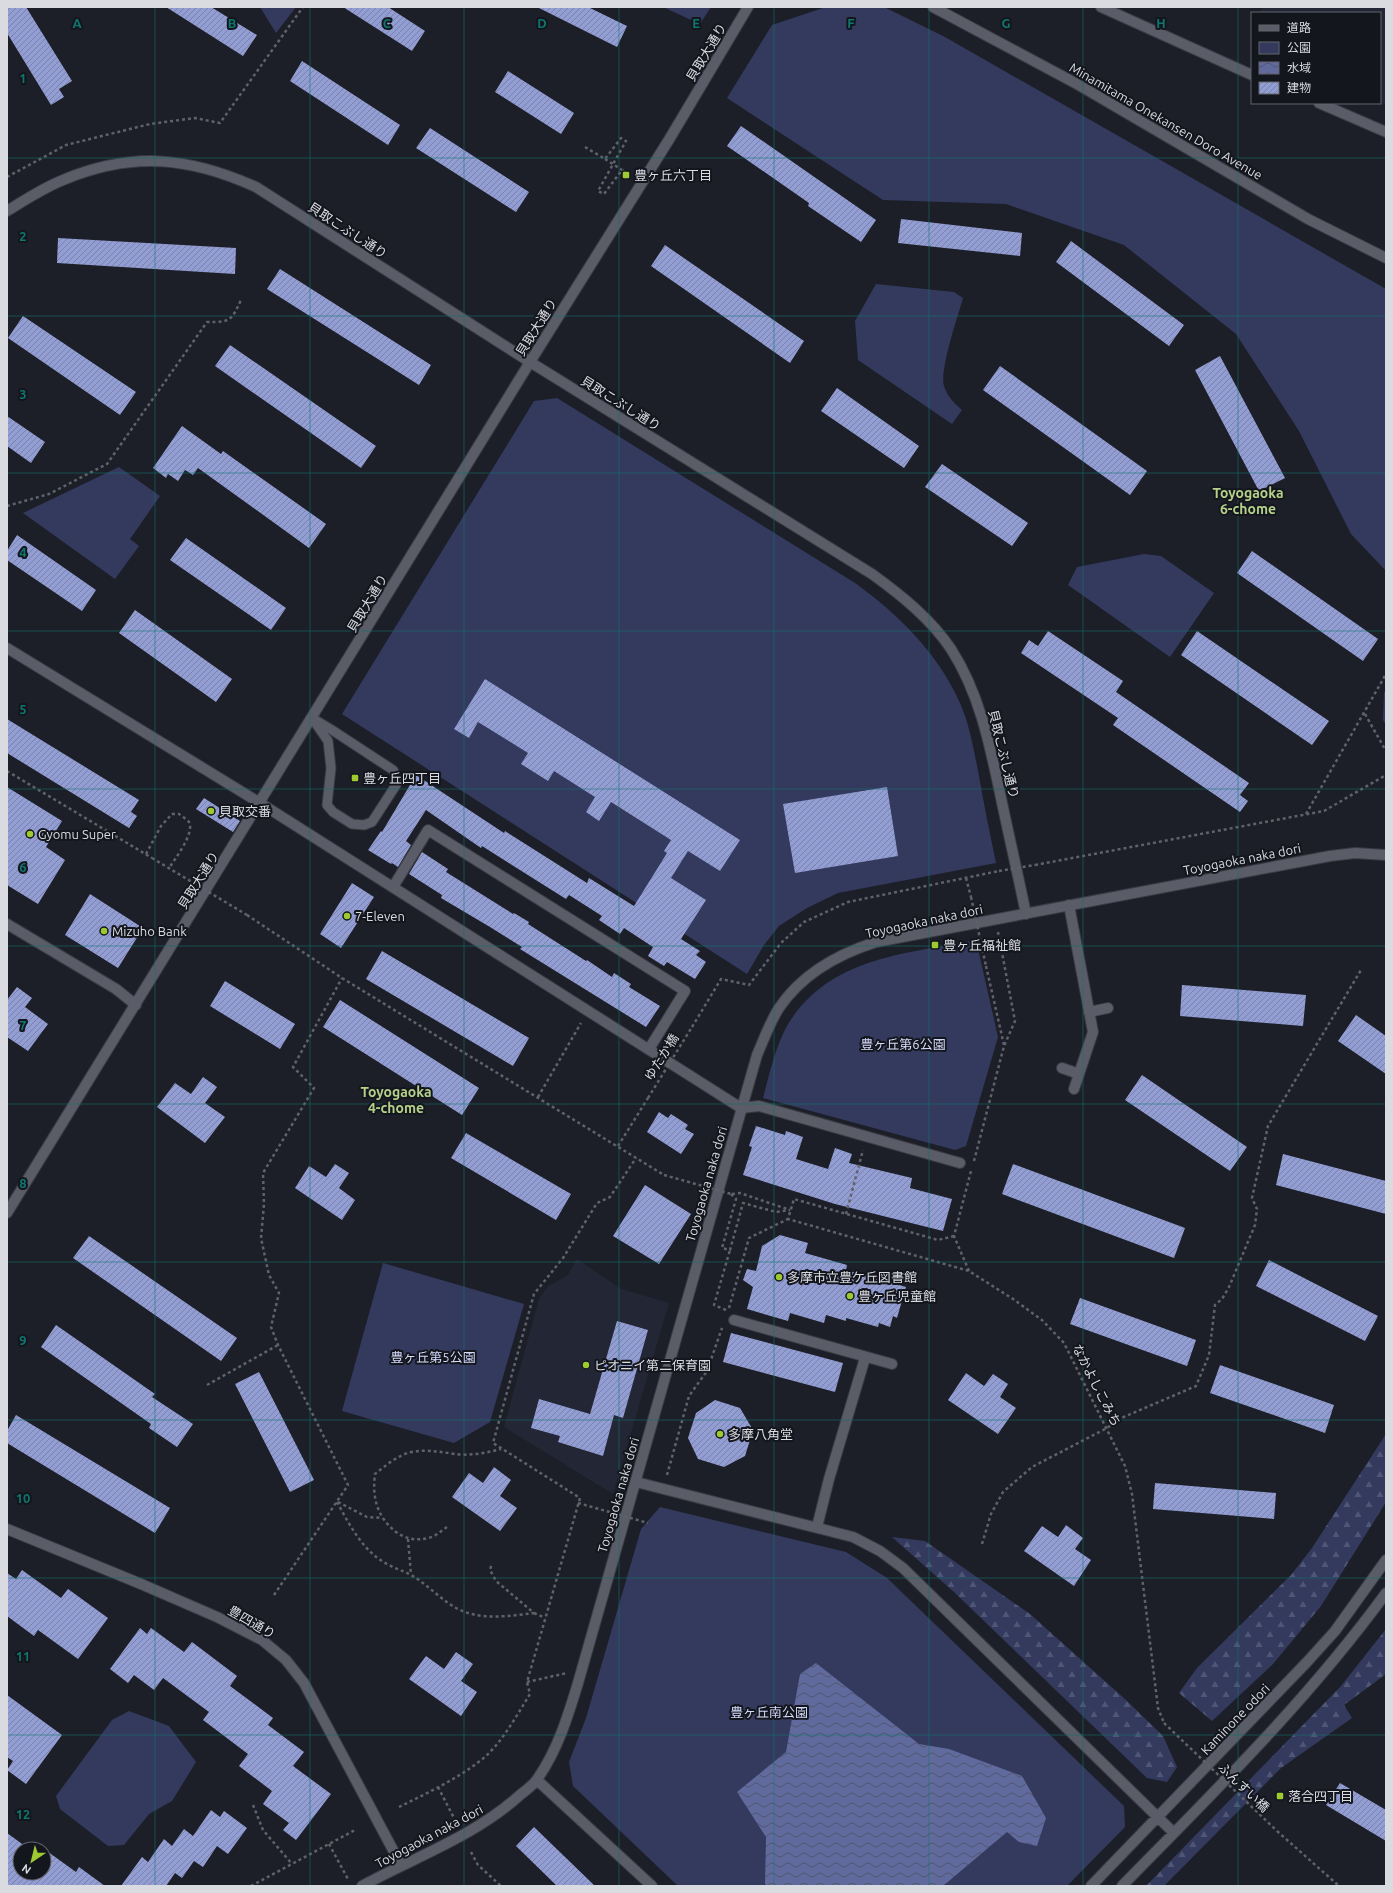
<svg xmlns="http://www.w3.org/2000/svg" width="1393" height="1893" font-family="Ubuntu,'Noto Sans JP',sans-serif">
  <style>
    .built { fill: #232635 }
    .green { fill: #333a5e }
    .forest { fill: url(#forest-firs) }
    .water { fill: url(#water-waves) }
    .building { fill: url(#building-hatch) }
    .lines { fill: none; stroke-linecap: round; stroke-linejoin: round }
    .service-casing { stroke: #3a3b43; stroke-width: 11 }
    .minor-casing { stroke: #3a3b43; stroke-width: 12 }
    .tertiary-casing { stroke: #3a3b43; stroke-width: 12 }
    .secondary-casing { stroke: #3a3b43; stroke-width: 12 }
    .path { stroke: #60626a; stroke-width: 2.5; stroke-dasharray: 3 3; stroke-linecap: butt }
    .service { stroke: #5a5c67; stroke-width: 9 }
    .minor { stroke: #5a5c67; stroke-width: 10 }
    .tertiary { stroke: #5a5c67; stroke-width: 10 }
    .secondary { stroke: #5a5c67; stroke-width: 10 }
    .path-bridge { stroke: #60626a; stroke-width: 2.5; stroke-dasharray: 3 3; stroke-linecap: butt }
    .grid { fill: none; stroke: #0f766e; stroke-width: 1; stroke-opacity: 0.55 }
    .poi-dot { fill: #9dca30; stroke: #14161e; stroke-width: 1.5 }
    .labels { text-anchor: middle; stroke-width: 4; stroke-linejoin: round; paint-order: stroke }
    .street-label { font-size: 13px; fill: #d9dbe1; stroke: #14161e }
    .poi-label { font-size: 13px; fill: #d9dbe1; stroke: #14161e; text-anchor: start }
    .park-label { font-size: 13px; fill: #d3dafa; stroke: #14161e }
    .neighbourhood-label { font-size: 14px; font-weight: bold; fill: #b5d088; stroke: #14161e }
    .grid-label { font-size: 13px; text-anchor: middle; font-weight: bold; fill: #0f766e; stroke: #14161e; stroke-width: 4; stroke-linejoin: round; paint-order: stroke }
  </style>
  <defs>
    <pattern id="forest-firs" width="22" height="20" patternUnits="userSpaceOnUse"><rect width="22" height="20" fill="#333a5e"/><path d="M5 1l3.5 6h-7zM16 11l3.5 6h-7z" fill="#505675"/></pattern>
    <pattern id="water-waves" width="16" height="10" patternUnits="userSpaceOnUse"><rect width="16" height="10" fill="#616a9d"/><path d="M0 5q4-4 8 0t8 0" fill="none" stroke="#515670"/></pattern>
    <pattern id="building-hatch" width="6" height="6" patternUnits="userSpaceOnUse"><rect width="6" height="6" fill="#929dd3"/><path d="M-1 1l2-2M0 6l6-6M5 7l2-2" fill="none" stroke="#7a82a8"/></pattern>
  </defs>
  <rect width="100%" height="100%" fill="#1d1f28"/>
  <path class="built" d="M1263 7H1386V105L1380 103V13H1260Z
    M577 1259 621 1289 669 1303 613 1494 504 1427 539 1299 548 1286 567 1276Z"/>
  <path class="green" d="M260 7H296L276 33Z
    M663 7H711L700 24Z
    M826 7H884L945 37 1386 289V571L1351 534 1299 431 1236 334 1124 245 1006 204 883 200 727 98 772 25Z
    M876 284 954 292 963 298C958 316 939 371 944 386 947 396 954 403 962 410L952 424 858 360 855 321Z
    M557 398 855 583C898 614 938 653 960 703 970 726 974 751 979 776 984 805 990 834 996 863L838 893 807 908 779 926 764 945 747 974 342 714 534 401Z
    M119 467 160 496 130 539 139 546 115 579 23 513Z
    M1144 554 1161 556 1214 593 1170 657 1068 585 1077 567Z
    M1386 689V725L1383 720 1384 693Z
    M976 940 998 1037 966 1146 955 1150 763 1098C770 1072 776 1043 790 1021 833 956 907 954 976 940Z
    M383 1263 524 1304 490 1422 454 1443 342 1411Z
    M660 1507 846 1552 887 1578 1124 1806 1125 1827 1067 1886H678L573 1786 569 1762 586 1718 641 1529Z
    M129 1711 169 1726 196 1762 172 1801 149 1814 124 1845 108 1846 60 1809 56 1796 112 1720Z"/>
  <path class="forest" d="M1386 1434V1502L1321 1606 1273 1664 1212 1721 1179 1693 1197 1668 1291 1575 1312 1548Z
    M892 1537 925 1541 1030 1614 1126 1700 1163 1736 1177 1767 1167 1782 1147 1778 954 1592Z
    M1386 1629V1674L1344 1705 1352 1718 1281 1768 1164 1886H1146L1341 1686Z"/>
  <path class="water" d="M816 1663 919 1744 949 1749 1022 1776 1046 1818 1037 1846 1019 1842 1007 1832 943 1886H768L765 1884 766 1837 737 1792 786 1752 800 1674Z"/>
  <path class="building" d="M7 7H26L72 81 59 89 64 97 51 105 7 33Z
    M166 7H211L257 35 243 56Z
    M343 7H388L425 31 412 51Z
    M537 7H588L627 26 617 47Z
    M302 61 400 125 388 145 290 81Z
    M508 71 574 113 561 134 495 92Z
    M741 126 876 220 861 242 808 206 809 203 727 146Z
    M430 128 529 192 516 212 416 148Z
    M901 219 1022 233 1020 256 898 243Z
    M58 238 236 248 235 274 57 263Z
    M1071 241 1184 325 1169 346 1056 262Z
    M665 245 804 341 790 363 651 266Z
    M280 269 431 365 419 385 267 289Z
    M23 316 136 392 120 415 8 338Z
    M230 345 376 446 361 468 215 366Z
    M1220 356 1285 478 1259 491 1195 370Z
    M1000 366 1147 471 1130 495 983 390Z
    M837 388 919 446 904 468 821 411Z
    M7 416 45 442 31 463 7 446Z
    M182 426 221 454 223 451 326 524 309 548 198 468 193 475 185 470 178 481 168 474 166 478 153 468Z
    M942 464 1028 523 1012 546 925 487Z
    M17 535 96 590 82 611 7 560V551Z
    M186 538 286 608 271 630 170 560Z
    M1252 551 1378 639 1363 661 1237 573Z
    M135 610 232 679 216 702 119 633Z
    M1048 631 1123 681 1116 692 1249 783 1240 795 1248 801 1240 812 1113 725 1118 718 1021 653 1029 640 1038 646Z
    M1197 631 1329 721 1312 745 1181 655Z
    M485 679 740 840 720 871 688 851 671 878 706 900 681 939 700 951 696 955 706 962 695 979 667 962 664 966 648 956 653 947 624 928 620 934 599 920 602 916 569 895 566 899 482 846 481 848 426 810 406 841 411 845 398 867 392 863 391 864 368 850 381 831 382 832 416 775 504 833 505 831 587 883 589 878 634 906 667 853 664 851 671 840 611 802 599 821 586 812 595 797 554 771 548 781 521 764 528 753 478 722 469 738 454 729Z
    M7 719 139 800 131 812 137 816 129 828 7 753Z
    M7 787 62 821 46 847 65 860 38 904 7 885Z
    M887 787 898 856 795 873 783 804Z
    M204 798 240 821 233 832 196 809Z
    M422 852 448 869 446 872 513 914 514 913 529 922 528 924 586 961 587 960 612 977 614 973 631 984 629 987 660 1006 646 1027 520 949 522 947 490 927 441 898 442 895 409 874Z
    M352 883 374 897 341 948 320 934Z
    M90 894 143 928 118 968 65 935Z
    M382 951 529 1038 513 1066 366 979Z
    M225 981 295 1024 280 1049 210 1006Z
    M1182 985 1306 995 1303 1026 1180 1016Z
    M17 987 32 998 25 1007 48 1024 28 1051 7 1037V1000Z
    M340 1000 479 1088 462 1115 323 1027Z
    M1356 1015 1386 1036V1074L1338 1041Z
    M1142 1075 1247 1147 1230 1171 1125 1100Z
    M203 1077 217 1087 205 1103 225 1117 205 1143 157 1107 175 1083 191 1094Z
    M659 1112 668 1118 671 1114 688 1125 685 1129 694 1134 681 1154 647 1132Z
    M756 1126 785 1135 786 1131 803 1137 796 1159 828 1169 835 1148 852 1154 849 1163 912 1178 910 1188 952 1199 943 1231 835 1204 743 1175 752 1147 749 1146Z
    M466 1133 571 1194 556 1220 451 1158Z
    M1283 1154 1386 1181V1214L1276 1185Z
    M335 1164 349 1173 339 1188 355 1200 342 1220 295 1188 309 1166 326 1177Z
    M1013 1164 1185 1228 1174 1258 1002 1194Z
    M645 1185 691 1214 659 1264 613 1236Z
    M780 1235 808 1243 805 1253 847 1265 846 1270 906 1287 897 1318 893 1316 890 1327 879 1323 878 1327 846 1318V1321L826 1315 824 1323 790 1313 788 1321 747 1309 753 1287 743 1280 747 1269 756 1271 762 1246Z
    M89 1236 237 1338 221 1361 73 1258Z
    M1269 1260 1378 1316 1365 1341 1256 1286Z
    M1080 1298 1196 1340 1187 1366 1070 1324Z
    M617 1321 648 1330 623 1418 614 1415 603 1456 558 1442 560 1436 531 1428 539 1399 590 1414Z
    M56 1325 155 1394 152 1397 193 1424 177 1447 149 1428 151 1424 41 1347Z
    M731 1333 843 1363 835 1392 723 1362Z
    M1220 1365 1334 1405 1325 1433 1210 1393Z
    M259 1372 314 1480 290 1492 235 1384Z
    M966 1373 984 1386 993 1374 1008 1384 1000 1397 1016 1408 998 1434 948 1400Z
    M715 1400 740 1408 753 1430 745 1456 724 1467 698 1459 688 1438 696 1413Z
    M16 1415 170 1508 155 1533 7 1443V1431Z
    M494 1467 511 1480 500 1496 517 1508 500 1531 452 1497 469 1473 483 1483Z
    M1155 1483 1276 1493 1274 1519 1153 1509Z
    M1066 1525 1083 1538 1075 1549 1091 1560 1074 1586 1024 1551 1042 1526 1058 1537Z
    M22 1570 61 1598 68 1589 108 1618 78 1659 38 1630 34 1636 7 1616V1573L16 1579Z
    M140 1628 147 1634 151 1628 184 1652 192 1642 237 1676 230 1686 273 1718 268 1725 304 1752 293 1766 331 1794 296 1840 283 1830 289 1823 263 1804 272 1791 239 1766 248 1754 203 1720 209 1712 163 1678 154 1690 134 1675 128 1683 110 1669Z
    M456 1652 473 1664 461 1681 477 1692 461 1716 409 1679 426 1656 444 1669Z
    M7 1695 62 1735 26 1784 7 1770 13 1761 7 1757Z
    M1340 1783 1386 1810V1841L1326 1805Z
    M211 1810 220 1817 224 1811 247 1828 228 1854 217 1846 203 1867 194 1861 182 1878 175 1873 166 1886H121L142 1857 148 1862 164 1839 172 1846 184 1829 193 1836Z
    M534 1827 595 1886H557L516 1846Z
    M7 1833 29 1849H20V1873H44V1849L76 1872 79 1867 105 1886H7Z"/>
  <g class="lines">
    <defs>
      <path id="service" d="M312 718 332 730 393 770 397 777 396 785 372 822 364 825 352 824 333 812 327 805 331 768 328 741Z"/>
      <path id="minor" d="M7 648 260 803
        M393 887 428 830 685 991 649 1049
        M1069 905 1093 1032 1074 1089
        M7 924 116 989 136 1005
        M1089 1012 1108 1008
        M1062 1068 1079 1074
        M741 1108 759 1106 960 1163
        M734 1320 892 1364
        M817 1527 829 1479 865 1358"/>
      <path id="tertiary" d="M7 211C25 200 43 188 63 180 133 151 189 157 256 187L530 362 872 574C901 595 931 619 951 649 980 694 990 746 1001 798 1009 836 1018 875 1026 914
        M260 803 741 1108
        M7 1213 530 362 670 138 748 7
        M636 1482 853 1537 880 1551 903 1568 1174 1833
        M7 1529 141 1584 217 1617 262 1640 286 1660 304 1683 401 1865
        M537 1780 652 1886
        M362 1886C415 1857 475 1836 520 1795 526 1790 534 1785 538 1778 558 1749 568 1716 578 1683L757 1055C764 1039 770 1022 779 1008 802 974 838 954 876 942L1330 856 1355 853 1386 855
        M1091 1886 1307 1662 1335 1631 1386 1560
        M1122 1886C1214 1792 1308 1700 1386 1593"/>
      <path id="secondary" d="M933 7 1077 84 1308 219 1386 258
        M1101 7 1252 75
        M1319 103 1386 132"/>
    </defs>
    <use href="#service" class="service-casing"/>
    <use href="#minor" class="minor-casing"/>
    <use href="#tertiary" class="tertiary-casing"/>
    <use href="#secondary" class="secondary-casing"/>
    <path class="path" d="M585 147 605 159 621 138 626 141 598 191 604 194 622 170 627 173
      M605 159 622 170
      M7 177 66 145 150 124 195 118 220 123 303 7
      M7 506 49 494 107 464 207 322C231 322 231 321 241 300
      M1365 714 1386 751
      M7 771 152 858
      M1306 814 1386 674
      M146 854 161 826 172 814H179C182 816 186 819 189 822 195 833 175 859 169 868
      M1035 865 1324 811 1386 775
      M966 878 971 897
      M247 915 342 978 664 1175
      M986 966 1004 1045
      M692 1027 721 979 749 985 781 943 804 922 848 902 999 871
      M538 1097 581 1023
      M618 1146 648 1098
      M974 1161 1004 1046 1015 1021 998 932
      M731 1194 736 1199 722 1248 730 1250 743 1203 776 1212 790 1210
      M732 1194 740 1193 790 1210
      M846 1214 863 1150
      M954 1236 938 1240 794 1199 788 1219 969 1271 1013 1299 1042 1320 1064 1343 1125 1466 1132 1494 1158 1708 1164 1723
      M969 1271 954 1236 971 1171
      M729 1308 749 1238 788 1219
      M726 1310 714 1305 730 1250
      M207 1385 278 1345
      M667 1475 689 1396 707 1371 722 1328
      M337 1502C350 1526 364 1553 389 1565 396 1569 404 1571 411 1575 427 1584 440 1599 456 1608 480 1621 509 1616 534 1613L496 1581 490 1570 492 1563
      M338 1502 367 1517 382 1518
      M447 1527C441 1531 435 1537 428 1538 416 1541 406 1539 396 1532 377 1517 372 1498 375 1474 385 1466 398 1455 411 1452 427 1449 440 1452 455 1454 470 1456 486 1453 501 1449
      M408 1539 411 1575
      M982 1544 991 1514 1003 1492 1032 1467 1107 1428 1119 1419 1196 1386 1209 1355 1215 1305 1222 1299 1229 1287 1255 1225 1257 1209 1252 1198 1268 1126 1361 970
      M274 1595 348 1485 278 1345 271 1327 279 1293 269 1275 261 1238 264 1204 263 1173 314 1088 293 1067 342 978
      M534 1613 545 1618
      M527 1682 567 1673
      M438 1787 454 1818
      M253 1805 263 1830 292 1864
      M399 1807C429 1792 460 1778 486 1756 504 1739 517 1715 530 1694L527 1682 580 1498 493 1443 534 1294 563 1258 597 1203 610 1197 636 1158
      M1277 1831 1339 1886
      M329 1844 349 1881
      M471 1852 478 1865 501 1886
      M251 1886 355 1830"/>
    <use href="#service" class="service"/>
    <use href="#minor" class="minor"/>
    <use href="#tertiary" class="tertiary"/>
    <use href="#secondary" class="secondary"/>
    <path class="path-bridge" d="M152 858 247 915
      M999 871 1035 865
      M971 897 986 966
      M648 1098 692 1027
      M664 1175 731 1194
      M578 1503 648 1523
      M1164 1723 1277 1831"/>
  </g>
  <path class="grid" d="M155 7V1886M310 7V1886M464 7V1886M619 7V1886M774 7V1886M929 7V1886M1083 7V1886M1238 7V1886M7 158H1386M7 316H1386M7 473H1386M7 631H1386M7 789H1386M7 946H1386M7 1104H1386M7 1262H1386M7 1420H1386M7 1578H1386M7 1735H1386"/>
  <g class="poi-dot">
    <rect x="622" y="171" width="8" height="8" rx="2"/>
    <rect x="351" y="774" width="8" height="8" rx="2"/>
    <circle cx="211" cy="811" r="4"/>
    <circle cx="30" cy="834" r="4"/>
    <circle cx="347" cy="916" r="4"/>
    <circle cx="104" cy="931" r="4"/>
    <rect x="931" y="941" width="8" height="8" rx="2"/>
    <circle cx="779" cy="1277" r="4"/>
    <circle cx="850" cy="1296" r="4"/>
    <circle cx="586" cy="1365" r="4"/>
    <circle cx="720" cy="1434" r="4"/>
    <rect x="1276" y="1792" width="8" height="8" rx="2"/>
  </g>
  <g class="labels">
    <g class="street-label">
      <text transform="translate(706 52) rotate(-59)" y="5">貝取大通り</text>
      <text transform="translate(1166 121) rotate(30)" y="5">Minamitama Onekansen Doro Avenue</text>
      <text transform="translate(348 230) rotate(33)" y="5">貝取こぶし通り</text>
      <text transform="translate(536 327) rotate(-58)" y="5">貝取大通り</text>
      <text transform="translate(621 403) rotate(32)" y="5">貝取こぶし通り</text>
      <text transform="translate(367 603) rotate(-59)" y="5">貝取大通り</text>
      <text transform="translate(1004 754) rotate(76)" y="5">貝取こぶし通り</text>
      <text transform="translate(1242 859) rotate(-11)" y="5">Toyogaoka naka dori</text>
      <text transform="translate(198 880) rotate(-58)" y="5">貝取大通り</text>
      <text transform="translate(924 921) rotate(-12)" y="5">Toyogaoka naka dori</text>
      <text transform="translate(661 1057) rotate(-58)" y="5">ゆたか橋</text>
      <text transform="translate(706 1184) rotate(-74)" y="5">Toyogaoka naka dori</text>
      <text transform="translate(1097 1385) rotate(63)" y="5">なかよしこみち</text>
      <text transform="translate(618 1495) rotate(-74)" y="5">Toyogaoka naka dori</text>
      <text transform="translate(252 1622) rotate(30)" y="5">豊四通り</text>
      <text transform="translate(1235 1719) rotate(-46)" y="5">Kaminone odori</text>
      <text transform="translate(1244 1787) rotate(44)" y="5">ふんすい橋</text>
      <text transform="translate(429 1836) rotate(-28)" y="5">Toyogaoka naka dori</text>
    </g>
    <g class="poi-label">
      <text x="634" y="180">豊ヶ丘六丁目</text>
      <text x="363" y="783">豊ヶ丘四丁目</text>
      <text x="219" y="816">貝取交番</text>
      <text x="38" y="839">Gyomu Super</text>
      <text x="355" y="921">7-Eleven</text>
      <text x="112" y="936">Mizuho Bank</text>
      <text x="943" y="950">豊ヶ丘福祉館</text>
      <text x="787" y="1282">多摩市立豊ケ丘図書館</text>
      <text x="858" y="1301">豊ヶ丘児童館</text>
      <text x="594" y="1370">ピオニイ第二保育園</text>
      <text x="728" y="1439">多摩八角堂</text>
      <text x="1288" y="1801">落合四丁目</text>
    </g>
    <g class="park-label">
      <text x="903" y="1049">豊ヶ丘第6公園</text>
      <text x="433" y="1362">豊ヶ丘第5公園</text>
      <text x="769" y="1717">豊ヶ丘南公園</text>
    </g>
    <g class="neighbourhood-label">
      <text x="1248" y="498">Toyogaoka<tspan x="1248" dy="16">6-chome</tspan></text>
      <text x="396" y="1097">Toyogaoka<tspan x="396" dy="16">4-chome</tspan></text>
    </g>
  </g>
  <g class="grid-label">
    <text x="77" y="28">A</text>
    <text x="232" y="28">B</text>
    <text x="387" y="28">C</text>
    <text x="542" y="28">D</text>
    <text x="696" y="28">E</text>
    <text x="851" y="28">F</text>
    <text x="1006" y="28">G</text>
    <text x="1161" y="28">H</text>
    <text x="23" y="83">1</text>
    <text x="23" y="241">2</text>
    <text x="23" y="399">3</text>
    <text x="23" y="557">4</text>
    <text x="23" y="714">5</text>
    <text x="23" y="872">6</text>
    <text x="23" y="1030">7</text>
    <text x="23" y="1188">8</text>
    <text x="23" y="1345">9</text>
    <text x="23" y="1503">10</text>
    <text x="23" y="1661">11</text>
    <text x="23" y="1819">12</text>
  </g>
  <rect width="1393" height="1893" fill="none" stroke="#d9dbe1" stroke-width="16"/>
  <rect x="1251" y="12" width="130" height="92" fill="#14161e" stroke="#63656c"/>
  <rect x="1259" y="25" width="20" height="6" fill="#5a5c67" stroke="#63656c"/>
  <text x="1287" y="32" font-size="12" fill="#d9dbe1">道路</text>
  <rect x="1259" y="42" width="20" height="12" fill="#333a5e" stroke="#63656c"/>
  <text x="1287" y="52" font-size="12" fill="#d9dbe1">公園</text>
  <rect x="1259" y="62" width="20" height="12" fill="url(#water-waves)" stroke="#63656c"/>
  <text x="1287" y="72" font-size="12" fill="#d9dbe1">水域</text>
  <rect x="1259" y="82" width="20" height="12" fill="url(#building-hatch)" stroke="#63656c"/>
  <text x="1287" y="92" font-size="12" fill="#d9dbe1">建物</text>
  <g transform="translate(32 1861) rotate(215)"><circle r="19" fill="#14161e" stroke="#63656c"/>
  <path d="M0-3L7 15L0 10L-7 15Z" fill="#9dca30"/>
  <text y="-6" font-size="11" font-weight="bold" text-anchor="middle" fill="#d9dbe1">N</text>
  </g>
</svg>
